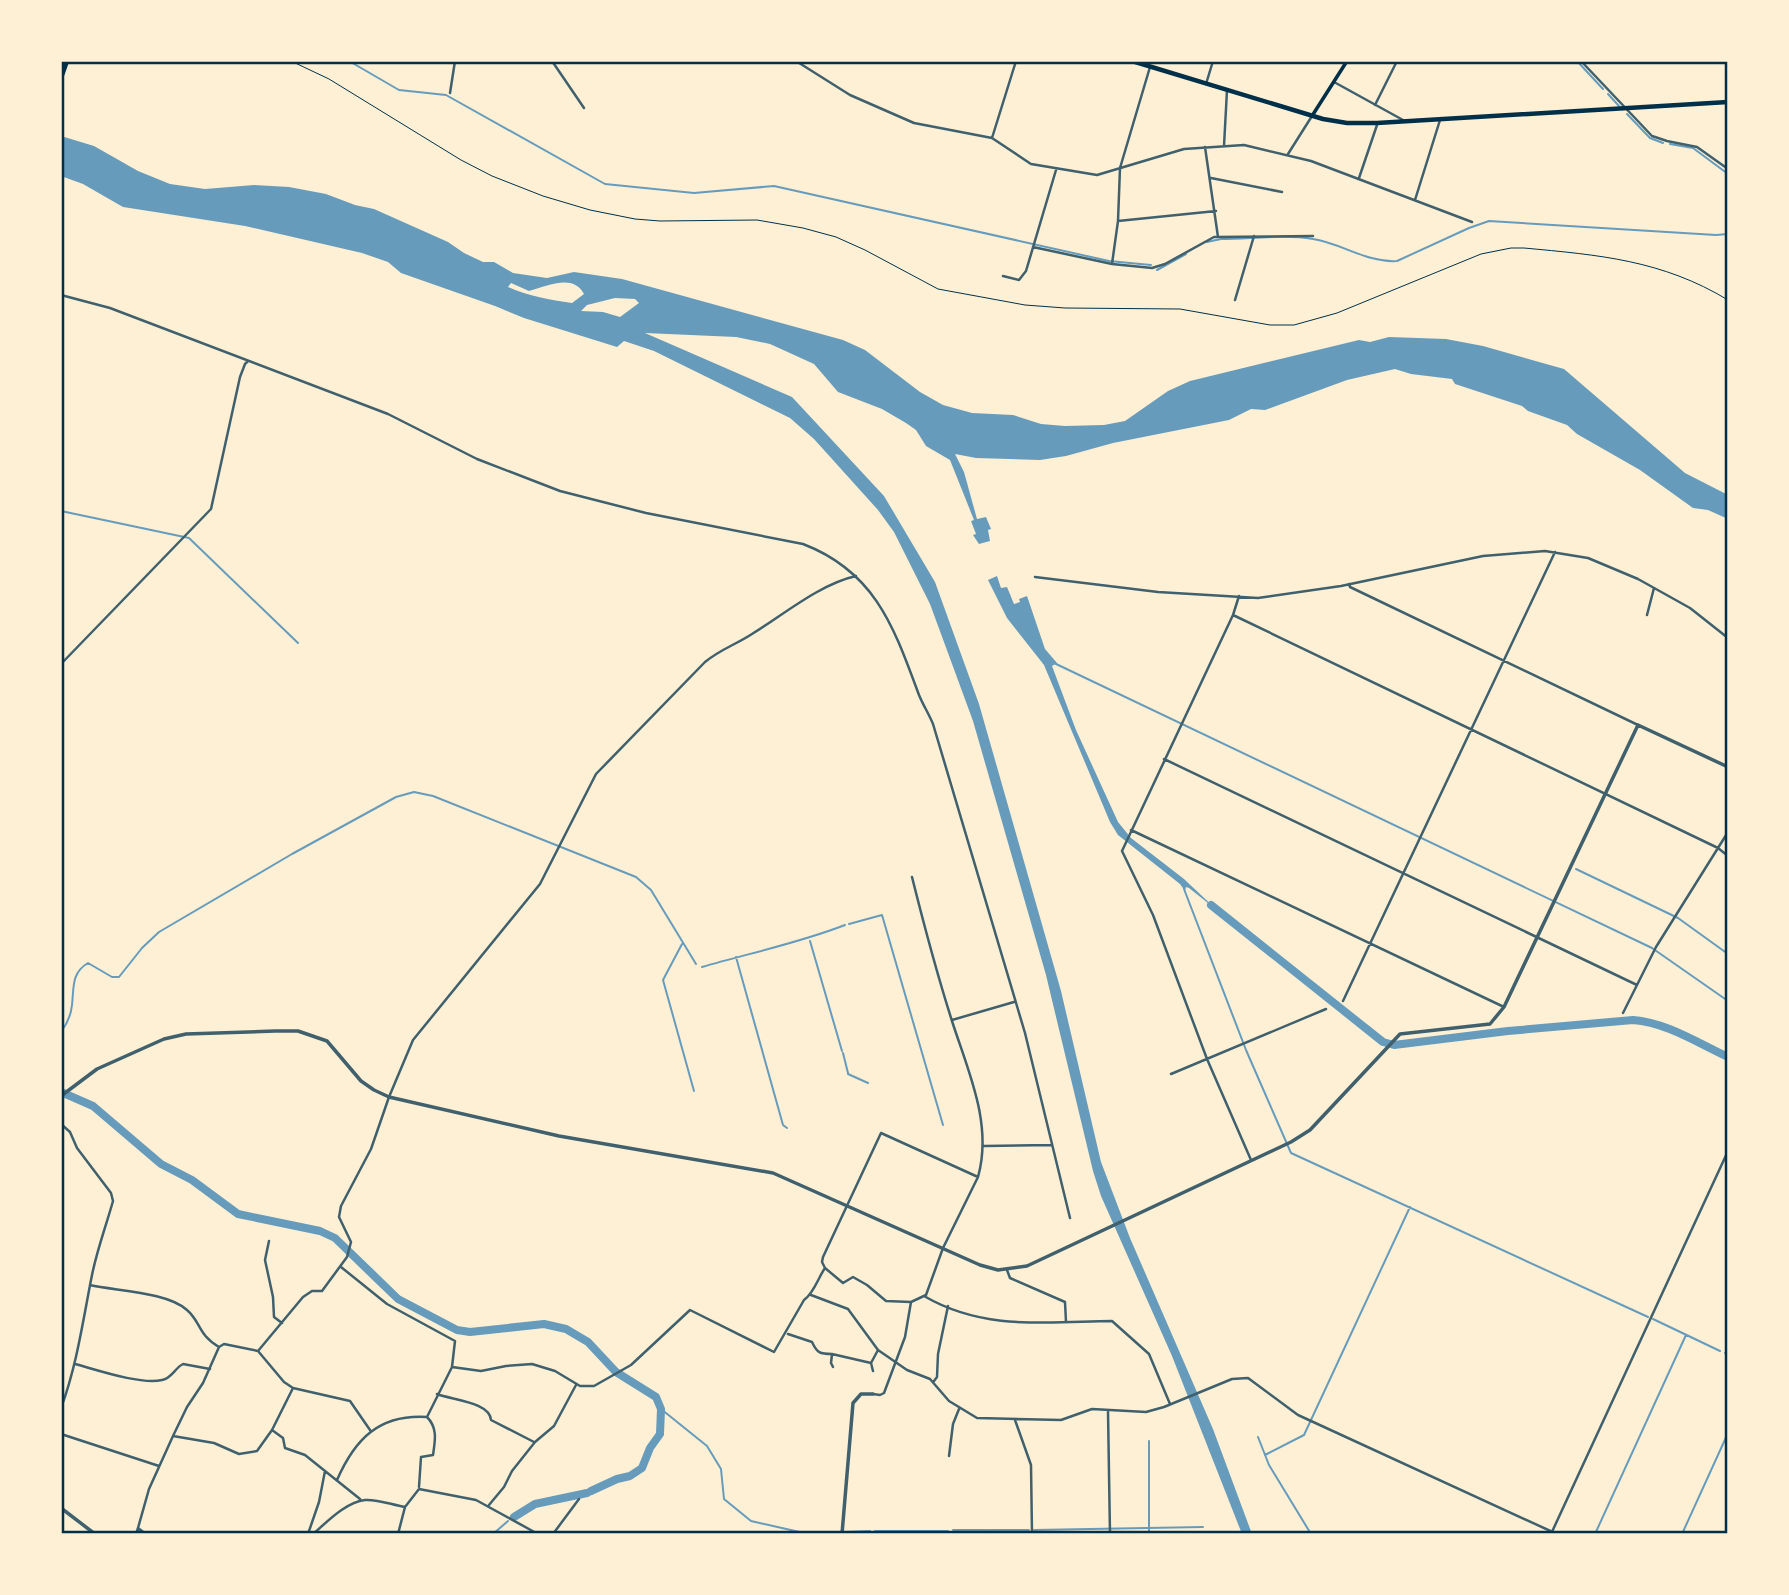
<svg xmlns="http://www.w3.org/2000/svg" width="1789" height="1595" font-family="'Work Sans',sans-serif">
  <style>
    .water { fill: #669bbc; fill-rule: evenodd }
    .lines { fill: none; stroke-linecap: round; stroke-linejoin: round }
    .stream { stroke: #669bbc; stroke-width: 2 }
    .river { stroke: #669bbc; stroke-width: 8 }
    .path { stroke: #003049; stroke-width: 1 }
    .minor { stroke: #3f606c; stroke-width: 2.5 }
    .tertiary { stroke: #3f606c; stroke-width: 3.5 }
    .secondary { stroke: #003049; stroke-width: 3.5 }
    .primary { stroke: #003049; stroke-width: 4.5 }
    .motorway { stroke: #003049; stroke-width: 4.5 }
    .neatline { fill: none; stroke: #003049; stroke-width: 2.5 }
  </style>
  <rect width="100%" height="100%" fill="#fdf0d5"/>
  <path class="water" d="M61 136 94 146 138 171 170 184 205 189 254 185 289 187 326 194 355 205 374 209 448 242 464 253 483 262H494L513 273 547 278 574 272 622 279 843 340 865 350 920 392 943 405 972 413 1013 415 1041 424 1065 426 1104 425 1125 421 1168 391 1190 381 1359 340 1370 342 1389 337 1446 339 1483 346 1564 369 1685 473 1728 495V519L1708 510 1693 508 1640 470 1577 434 1567 425 1528 411 1522 406 1455 384 1452 379 1411 374 1395 369 1347 380 1265 410 1251 409 1229 420 1113 443 1066 456 1040 460 976 458 955 454 964 472 977 519 986 517 991 529 988 530 990 541 979 544 973 535 976 534 971 521 974 520 950 460 926 446 916 430 906 423 882 409 838 392 814 364 770 344 736 337 645 333 792 397 884 496 935 582 979 704 1061 991 1101 1162 1130 1238 1213 1429 1252 1534H1242L1172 1356 1101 1196 1093 1171 1046 975 973 721 930 604 894 532 878 510 814 439 790 418 654 351 624 341 617 347 524 318 495 306 401 273 388 262 362 253 245 226 123 207 83 184 61 176ZM511 283 529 291C547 286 573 273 584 294L572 303C550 300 529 296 508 287ZM615 298 635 299 639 303 620 317 603 312 581 311 587 305Z
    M997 576 1001 588 1007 587 1014 604 1020 602 1019 599 1027 596 1045 649 1057 663 1052 666 1076 730 1118 822 1131 838 1184 879 1218 911 1189 888 1186 887 1185 891 1180 884 1118 835 1110 822 1044 665 1007 618 988 580Z"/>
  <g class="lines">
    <path class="stream" d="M349 61 399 90 446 95 605 184 694 193 774 186 1109 261 1151 265
      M1577 61 1603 89
      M1608 94 1619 106
      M1627 114 1650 138 1663 143
      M1670 144 1693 148 1728 174
      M1207 242 1221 239C1250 239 1285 234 1313 239 1341 243 1367 263 1397 261L1469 228 1489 221 1716 235 1728 234
      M1157 270 1186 254
      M61 511 189 538 298 643
      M1054 663 1652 948 1728 1001
      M1576 869 1678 918 1728 954
      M1184 889 1246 1050 1291 1153 1648 1317
      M849 924 882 915 943 1125
      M810 941 842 1051
      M682 944 663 980 694 1091
      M736 957 783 1125 787 1128
      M702 967C750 953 799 943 845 925
      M61 1032C67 1024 71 1015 72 1005 74 988 71 973 88 963L112 977H119L142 948 159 932 292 854 396 797 414 792 433 796 636 877 651 890 696 964
      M843 1053 848 1073
      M848 1074 868 1083
      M1653 1319 1720 1351
      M1725 1353 1728 1354
      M661 1409 707 1446 721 1469 724 1499 751 1521 804 1533 839 1532
      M1258 1437 1269 1465 1311 1534
      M1149 1441V1534
      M1265 1455 1304 1435 1410 1207
      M953 1530H990L991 1534
      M991 1530H1029
      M1034 1530 1203 1527
      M875 1531H948
      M845 1532 870 1531
      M1206 1532V1534
      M1071 1533V1534
      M493 1534 508 1521
      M1595 1534 1686 1335
      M1682 1534 1728 1433"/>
    <path class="river" d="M1211 905 1383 1042 1394 1045 1508 1031 1633 1020C1665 1022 1698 1043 1728 1057
      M61 1092 93 1106 161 1164 192 1180 238 1214 320 1231 335 1238 398 1299 457 1330 470 1332 544 1324 566 1329 588 1342 616 1372 656 1397 661 1409 660 1434 650 1448 642 1468 630 1476 617 1479 591 1491
      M514 1517 535 1504 587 1493"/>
    <path class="path" d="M291 61 329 79 461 160 492 176 543 196 590 210 635 219 660 221 757 220 803 228 836 237 865 250 938 289 1025 305 1065 308 1180 309 1270 325H1294L1337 313 1481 254 1511 248H1524C1599 255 1662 260 1728 300"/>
    <path class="minor" d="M552 61 584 108
      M796 61 850 95 914 123 992 138 1031 164 1097 175 1184 149 1244 145 1311 161 1472 222
      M1581 61 1652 136 1667 141 1697 147 1728 169
      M1334 82 1403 120
      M1206 84 1213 61
      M450 93 455 61
      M1375 105 1397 61
      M992 138 1016 61
      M1224 146 1227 90
      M1205 147 1218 237
      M1288 154 1312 116
      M1211 178 1282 192
      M1359 178 1377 125
      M1415 200 1440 120
      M1118 221 1216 211
      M1033 247 1112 264 1152 268 1165 264 1214 237 1313 236
      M1112 264 1118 221 1120 168 1150 67
      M1003 276 1019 280 1026 271 1056 170
      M61 295 110 308 388 414 477 459 560 491 646 513 803 544C876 572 894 628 919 695 923 705 929 714 933 724L1025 1033 1070 1218
      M1235 300 1254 236
      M1035 577 1158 592 1258 598 1341 586 1483 556 1545 551 1588 558 1638 579 1690 608 1728 638
      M1349 584 1350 587 1638 725
      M1239 596 1233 615 1122 851 1153 915 1207 1059 1251 1160
      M1233 615 1718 848 1728 856
      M1647 615 1654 588
      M61 664 211 509 240 377 245 364 248 361
      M1164 759 1637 985
      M1131 830 1504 1007
      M912 877C924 925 937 974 952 1021 968 1071 993 1124 978 1177
      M1343 1001 1555 552
      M1623 1013 1656 947 1728 832
      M952 1020 1014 1002
      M1171 1074 1326 1009
      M61 1124 70 1132 77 1148 111 1193 113 1201C106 1226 97 1250 92 1275 83 1320 77 1365 61 1408
      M984 1146 1052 1145
      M61 1205 62 1202
      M269 1241 265 1260 273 1297 274 1317 282 1323
      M341 1267 387 1304 455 1341 452 1367
      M825 1268 843 1283 853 1277 867 1285 886 1301 911 1302
      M1007 1270 1010 1278 1065 1302 1066 1322
      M90 1285C116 1291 168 1292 187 1310 201 1322 198 1335 219 1347L224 1344 258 1351 284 1382 293 1388 350 1401 370 1430
      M811 1295 848 1309 878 1350 907 1370 930 1379 949 1401 977 1418 1061 1420 1092 1409 1146 1412 1164 1407 1232 1379 1248 1378 1298 1415 1557 1534
      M924 1296C984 1331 1046 1322 1112 1321L1149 1354 1170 1404
      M788 1334 812 1342C817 1353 820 1354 832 1354
      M258 1351 303 1297 312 1291H322L347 1257 351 1242 339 1217 341 1206 371 1149 389 1097 413 1040 540 884 596 774 705 662C721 649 735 645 752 634 783 615 820 584 856 576
      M75 1364C97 1370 141 1385 162 1380 171 1379 175 1368 183 1364L210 1369
      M833 1367 831 1363 832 1354 871 1363
      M873 1371 871 1363 878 1350
      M934 1381 937 1377 938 1354 948 1306
      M437 1394C452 1400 490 1402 491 1420L534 1442
      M1108 1411 1110 1534
      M1015 1420 1031 1465 1032 1534
      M272 1430 283 1438 285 1448 305 1455 360 1499
      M61 1434 159 1466
      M173 1436 214 1443 239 1454 257 1451 272 1430 293 1388
      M949 1456 953 1424 959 1409
      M337 1480C355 1439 379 1414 427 1417L452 1367 481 1371 506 1366 532 1364 555 1371 580 1386H594L631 1365 690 1310 774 1352 804 1300C814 1293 818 1278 825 1268L822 1262 823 1257 881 1133 978 1177 943 1248 926 1295 911 1302 905 1337 884 1393 880 1395 873 1394
      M419 1487 421 1457 433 1455C435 1441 438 1428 427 1417
      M489 1505 504 1487 512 1471 535 1442 554 1426 576 1385
      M138 1528 149 1489 173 1436 187 1407 203 1383 219 1347
      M136 1534 138 1528 146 1534
      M308 1534 319 1502 325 1471
      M313 1534C327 1522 346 1502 365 1500 378 1499 392 1505 405 1507L419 1489 476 1500 538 1534
      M398 1534 405 1507
      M553 1534 579 1499
      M1551 1534 1728 1151
      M1725 1534 1728 1529"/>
    <path class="tertiary" d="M61 1096 97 1069 164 1039 186 1034 275 1031H298L327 1041 361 1081 374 1090 389 1097 559 1136 773 1173 980 1265 998 1270 1027 1266 1291 1142 1310 1130 1400 1034 1490 1024 1504 1007 1638 725 1728 767
      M61 1508 95 1534
      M842 1534 853 1403 861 1394H873"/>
    <path class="secondary" d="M1312 116 1347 61"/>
    <path class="primary" d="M1132 61 1323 119 1347 123H1377L1728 102"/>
    <path class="motorway" d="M61 78 67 61"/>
  </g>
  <rect width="1789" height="1595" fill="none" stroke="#fdf0d5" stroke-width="126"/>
  <rect x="63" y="63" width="1663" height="1469" class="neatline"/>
</svg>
